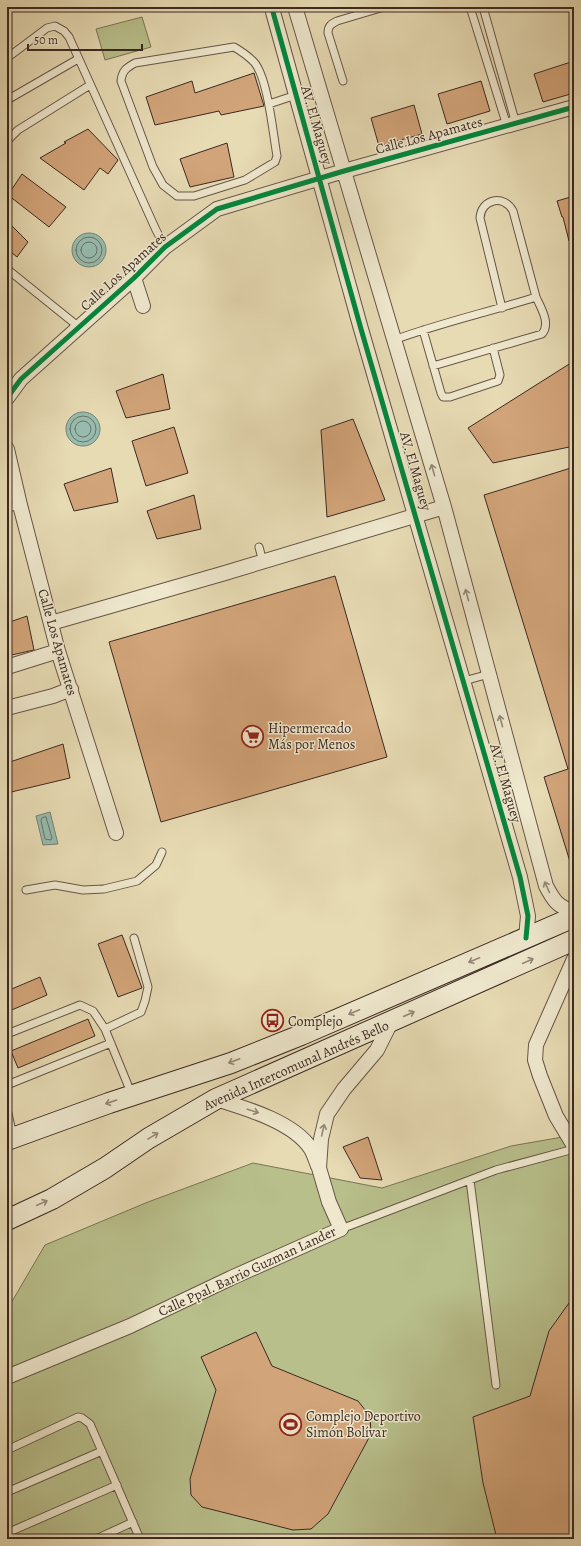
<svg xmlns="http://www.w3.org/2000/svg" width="581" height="1546" font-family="Alegreya,serif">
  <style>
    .green { fill: #b8bf8b; stroke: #7a7457 }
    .water { fill: #97bbad; stroke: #728176 }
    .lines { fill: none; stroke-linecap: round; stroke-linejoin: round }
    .shore { stroke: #697268; stroke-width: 1 }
    .building { fill: #d2a479; stroke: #3b2923 }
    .service-casing { stroke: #665647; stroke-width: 9 }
    .minor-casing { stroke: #665647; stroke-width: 16 }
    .secondary-casing { stroke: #3b2923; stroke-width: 22 }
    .service { stroke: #efe8ce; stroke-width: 7 }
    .minor { stroke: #efe8ce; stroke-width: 14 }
    .secondary { stroke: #efe8ce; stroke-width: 20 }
    .cycleway-casing { stroke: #efe8ce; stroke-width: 8 }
    .cycleway { stroke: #00873e; stroke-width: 5 }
    .oneway { stroke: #958878 }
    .labels { text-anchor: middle; stroke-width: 3; stroke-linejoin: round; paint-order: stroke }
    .street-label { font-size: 14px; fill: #3b2923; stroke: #efe8ce }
    .poi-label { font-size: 14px; fill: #3b2923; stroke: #efe8ce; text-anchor: start }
  </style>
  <rect width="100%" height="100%" fill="#e7dbb4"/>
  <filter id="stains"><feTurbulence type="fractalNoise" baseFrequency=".005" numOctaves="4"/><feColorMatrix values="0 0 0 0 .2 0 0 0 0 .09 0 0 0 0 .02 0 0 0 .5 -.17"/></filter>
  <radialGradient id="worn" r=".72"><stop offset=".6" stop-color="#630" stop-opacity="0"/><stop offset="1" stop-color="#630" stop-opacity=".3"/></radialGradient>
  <path class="green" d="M142 17 151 47 105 60 96 29Z
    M574 1135V1539H7V1310L45 1245 148 1202 253 1163 382 1188 511 1146Z"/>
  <path class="water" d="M72 250a17 17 0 1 1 34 0a17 17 0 1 1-34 0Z
    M66 429a17 17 0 1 1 34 0a17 17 0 1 1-34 0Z
    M50 812 58 844 43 845 36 816Z"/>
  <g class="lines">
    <path class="shore" d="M76 250a13 13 0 1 1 26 0a13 13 0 1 1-26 0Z
      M81 250a8 8 0 1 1 16 0a8 8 0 1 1-16 0Z
      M70 429a13 13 0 1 1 26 0a13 13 0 1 1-26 0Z
      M75 429a8 8 0 1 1 16 0a8 8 0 1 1-16 0Z
      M46 817 52 838 51 840 45 839 41 821 42 818Z"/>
  </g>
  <path class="building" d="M574 61V93L543 102 534 74Z
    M254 73 264 106 221 115 219 111 155 125 146 97 192 81 195 93Z
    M481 81 490 111 447 124 438 94Z
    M414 105 422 134 379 146 371 118Z
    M88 129 118 160 108 174 100 168 84 190 40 158 66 143 64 142Z
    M227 143 234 177 190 187 180 159Z
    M22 174 66 207 49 227 8 195Z
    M574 196V241H569L563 217H562L557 201Z
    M7 221 28 242 17 257 7 249Z
    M574 361V446L493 463 468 428Z
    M163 374 170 409 126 418 116 391Z
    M353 419 385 500 327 517 321 430Z
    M174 427 188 473 146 486 132 441Z
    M574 467V864L571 865 544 777 568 769 484 495Z
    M111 468 118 502 74 511 64 484Z
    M194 495 201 529 157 539 147 511Z
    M335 576 387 757 161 822 109 642Z
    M27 616 34 650 7 656V623Z
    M63 744 70 778 7 793V763Z
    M122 935 142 988 118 997 98 944Z
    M40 977 47 995 7 1012V991Z
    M88 1019 95 1036 18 1068 11 1051Z
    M368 1137 382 1180 360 1178 343 1147Z
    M574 1296V1539H497L483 1483 473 1417 530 1396 549 1331Z
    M256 1332 272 1366 358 1401 370 1416 371 1434 328 1514 311 1529 293 1530 202 1507 191 1495 190 1479 216 1390 201 1357Z"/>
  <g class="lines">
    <defs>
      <path id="service" d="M470 7 507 126
        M483 7 516 124
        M234 47C241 51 248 56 254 62 268 78 273 134 277 156L275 162 245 180 194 196H177L163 185 153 167 121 81C122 71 126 68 135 63Z
        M7 58 47 28 55 26 64 31 69 37 156 230 165 247
        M343 81 328 33C328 26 331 24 337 21L384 7
        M7 100 78 59
        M269 104 296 95
        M7 141 18 130 90 85
        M7 269 79 327
        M423 330 441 393 443 397H450L498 381 500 375 493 348
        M394 340C440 323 489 312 536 297L513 211C504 194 481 199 480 218L502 308
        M433 366 542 334C551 324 541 308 536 297
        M7 508 20 505
        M259 547 263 562
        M464 681 489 674
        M26 890 55 885 83 890 104 889 137 881 156 865 162 852
        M105 1029 141 1012 145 1001 148 987 134 938
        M7 1034 80 1005 93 1011 105 1029 132 1095
        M7 1085 111 1043
        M7 1109 13 1136
        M470 1180 496 1385
        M341 1229 496 1170 574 1149
        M7 1450 78 1417 82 1418 90 1424 140 1539
        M7 1492 102 1451
        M7 1533 117 1485
        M96 1539 133 1522"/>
      <path id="minor" d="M273 7V12L361 329 520 877 528 916 526 938
        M295 7 444 507 546 886C554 901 557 906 574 912
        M134 278 143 306
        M7 398 21 379 134 278 165 247 217 209 344 171 574 107
        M7 449 20 505 58 651 116 833
        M51 623 225 573 444 507
        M7 667 58 651
        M7 708 53 696 71 689
        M574 959 536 1045 535 1060 540 1076 556 1116 574 1146
        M216 1099C245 1108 294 1122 311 1149 314 1154 316 1161 318 1166
        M7 1377 130 1326 231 1278 341 1229 329 1202 319 1168 321 1139 327 1114 344 1089 377 1050 391 1022"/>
      <path id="secondary" d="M7 1140 109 1103 231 1063 301 1035 574 917
        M7 1220 52 1199 105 1168 149 1138 216 1099 574 940"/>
    </defs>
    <use href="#service" class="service-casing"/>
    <use href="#minor" class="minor-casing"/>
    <use href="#secondary" class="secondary-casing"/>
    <use href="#service" class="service"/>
    <use href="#minor" class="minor"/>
    <use href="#secondary" class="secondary"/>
    <defs>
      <path id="cycleway" d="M273 7V12L361 329 520 877 528 916 526 938
        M7 398 21 379 134 278 165 247 217 209 344 171 574 107"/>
    </defs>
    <use href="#cycleway" class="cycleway-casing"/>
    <use href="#cycleway" class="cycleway"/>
  </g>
  <defs><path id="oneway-shaft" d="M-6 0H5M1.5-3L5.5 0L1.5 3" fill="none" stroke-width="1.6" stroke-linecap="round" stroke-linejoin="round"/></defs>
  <g class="oneway">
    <use href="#oneway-shaft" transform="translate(433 470) rotate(-106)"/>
    <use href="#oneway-shaft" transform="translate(467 595) rotate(-105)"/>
    <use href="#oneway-shaft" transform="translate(501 721) rotate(-105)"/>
    <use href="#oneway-shaft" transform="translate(547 887) rotate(-114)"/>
    <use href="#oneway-shaft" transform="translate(474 960) rotate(157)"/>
    <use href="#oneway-shaft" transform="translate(528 961) rotate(-24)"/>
    <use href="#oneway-shaft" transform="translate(354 1012) rotate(157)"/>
    <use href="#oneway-shaft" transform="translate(409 1014) rotate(-24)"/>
    <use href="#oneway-shaft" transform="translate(234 1061) rotate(159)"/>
    <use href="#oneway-shaft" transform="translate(111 1102) rotate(161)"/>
    <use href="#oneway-shaft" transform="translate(253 1111) rotate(18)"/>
    <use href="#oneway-shaft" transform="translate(323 1130) rotate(-77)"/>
    <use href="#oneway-shaft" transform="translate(153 1136) rotate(-31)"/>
    <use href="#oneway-shaft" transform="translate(42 1203) rotate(-25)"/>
  </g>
  <defs>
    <symbol id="supermarket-ring" viewBox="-11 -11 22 22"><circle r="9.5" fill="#efe8ce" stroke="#8f2418" stroke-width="1.5"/><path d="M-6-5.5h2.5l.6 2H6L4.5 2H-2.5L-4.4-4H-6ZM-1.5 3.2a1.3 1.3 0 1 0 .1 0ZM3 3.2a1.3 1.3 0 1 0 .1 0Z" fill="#8f2418"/></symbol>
    <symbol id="bus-ring" viewBox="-11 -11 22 22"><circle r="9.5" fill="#efe8ce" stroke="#8f2418" stroke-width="1.5"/><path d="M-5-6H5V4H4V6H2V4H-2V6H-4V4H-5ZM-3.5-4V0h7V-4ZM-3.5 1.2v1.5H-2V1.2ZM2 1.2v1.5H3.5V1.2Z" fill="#8f2418"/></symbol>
    <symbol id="stadium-ring" viewBox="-11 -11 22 22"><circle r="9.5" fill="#efe8ce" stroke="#8f2418" stroke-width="1.5"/><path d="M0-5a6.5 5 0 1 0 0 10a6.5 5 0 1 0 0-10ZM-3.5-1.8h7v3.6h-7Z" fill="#8f2418"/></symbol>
  </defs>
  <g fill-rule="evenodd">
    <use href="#supermarket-ring" x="240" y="724" width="25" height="25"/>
    <use href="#bus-ring" x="260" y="1008" width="25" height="25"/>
    <use href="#stadium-ring" x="278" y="1412" width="25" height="25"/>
  </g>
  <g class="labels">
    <g class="street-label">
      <text transform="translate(317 125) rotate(74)" y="5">AV. El Maguey</text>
      <text transform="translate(429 135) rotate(-15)" y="5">Calle Los Apamates</text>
      <text transform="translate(123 271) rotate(-42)" y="5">Calle Los Apamates</text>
      <text transform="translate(416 471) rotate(74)" y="5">AV. El Maguey</text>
      <text transform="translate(58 642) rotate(74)" y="5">Calle Los Apamates</text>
      <text transform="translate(506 783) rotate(74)" y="5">AV. El Maguey</text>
      <text transform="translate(296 1065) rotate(-24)" y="5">Avenida Intercomunal Andrés Bello</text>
      <text transform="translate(247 1271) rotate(-25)" y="5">Calle Ppal. Barrio Guzman Lander</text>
    </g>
    <g class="poi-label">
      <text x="268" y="733">Hipermercado<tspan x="268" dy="16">Más por Menos</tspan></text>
      <text x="288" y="1026">Complejo</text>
      <text x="306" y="1421">Complejo Deportivo<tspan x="306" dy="16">Simón Bolívar</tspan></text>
    </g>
  </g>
  <rect width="581" height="1546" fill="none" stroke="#e7dbb4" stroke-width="24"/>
  <rect x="8" y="8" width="565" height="1530" fill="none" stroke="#3b2923" stroke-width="2"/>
  <rect x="12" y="12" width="557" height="1522" fill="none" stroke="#3b2923"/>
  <path d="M28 44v6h114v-6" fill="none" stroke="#3b2923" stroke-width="2"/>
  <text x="34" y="44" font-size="12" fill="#3b2923" stroke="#efe8ce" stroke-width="3" paint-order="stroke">50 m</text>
  <rect width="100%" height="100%" filter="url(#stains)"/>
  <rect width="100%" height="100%" fill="url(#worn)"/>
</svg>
